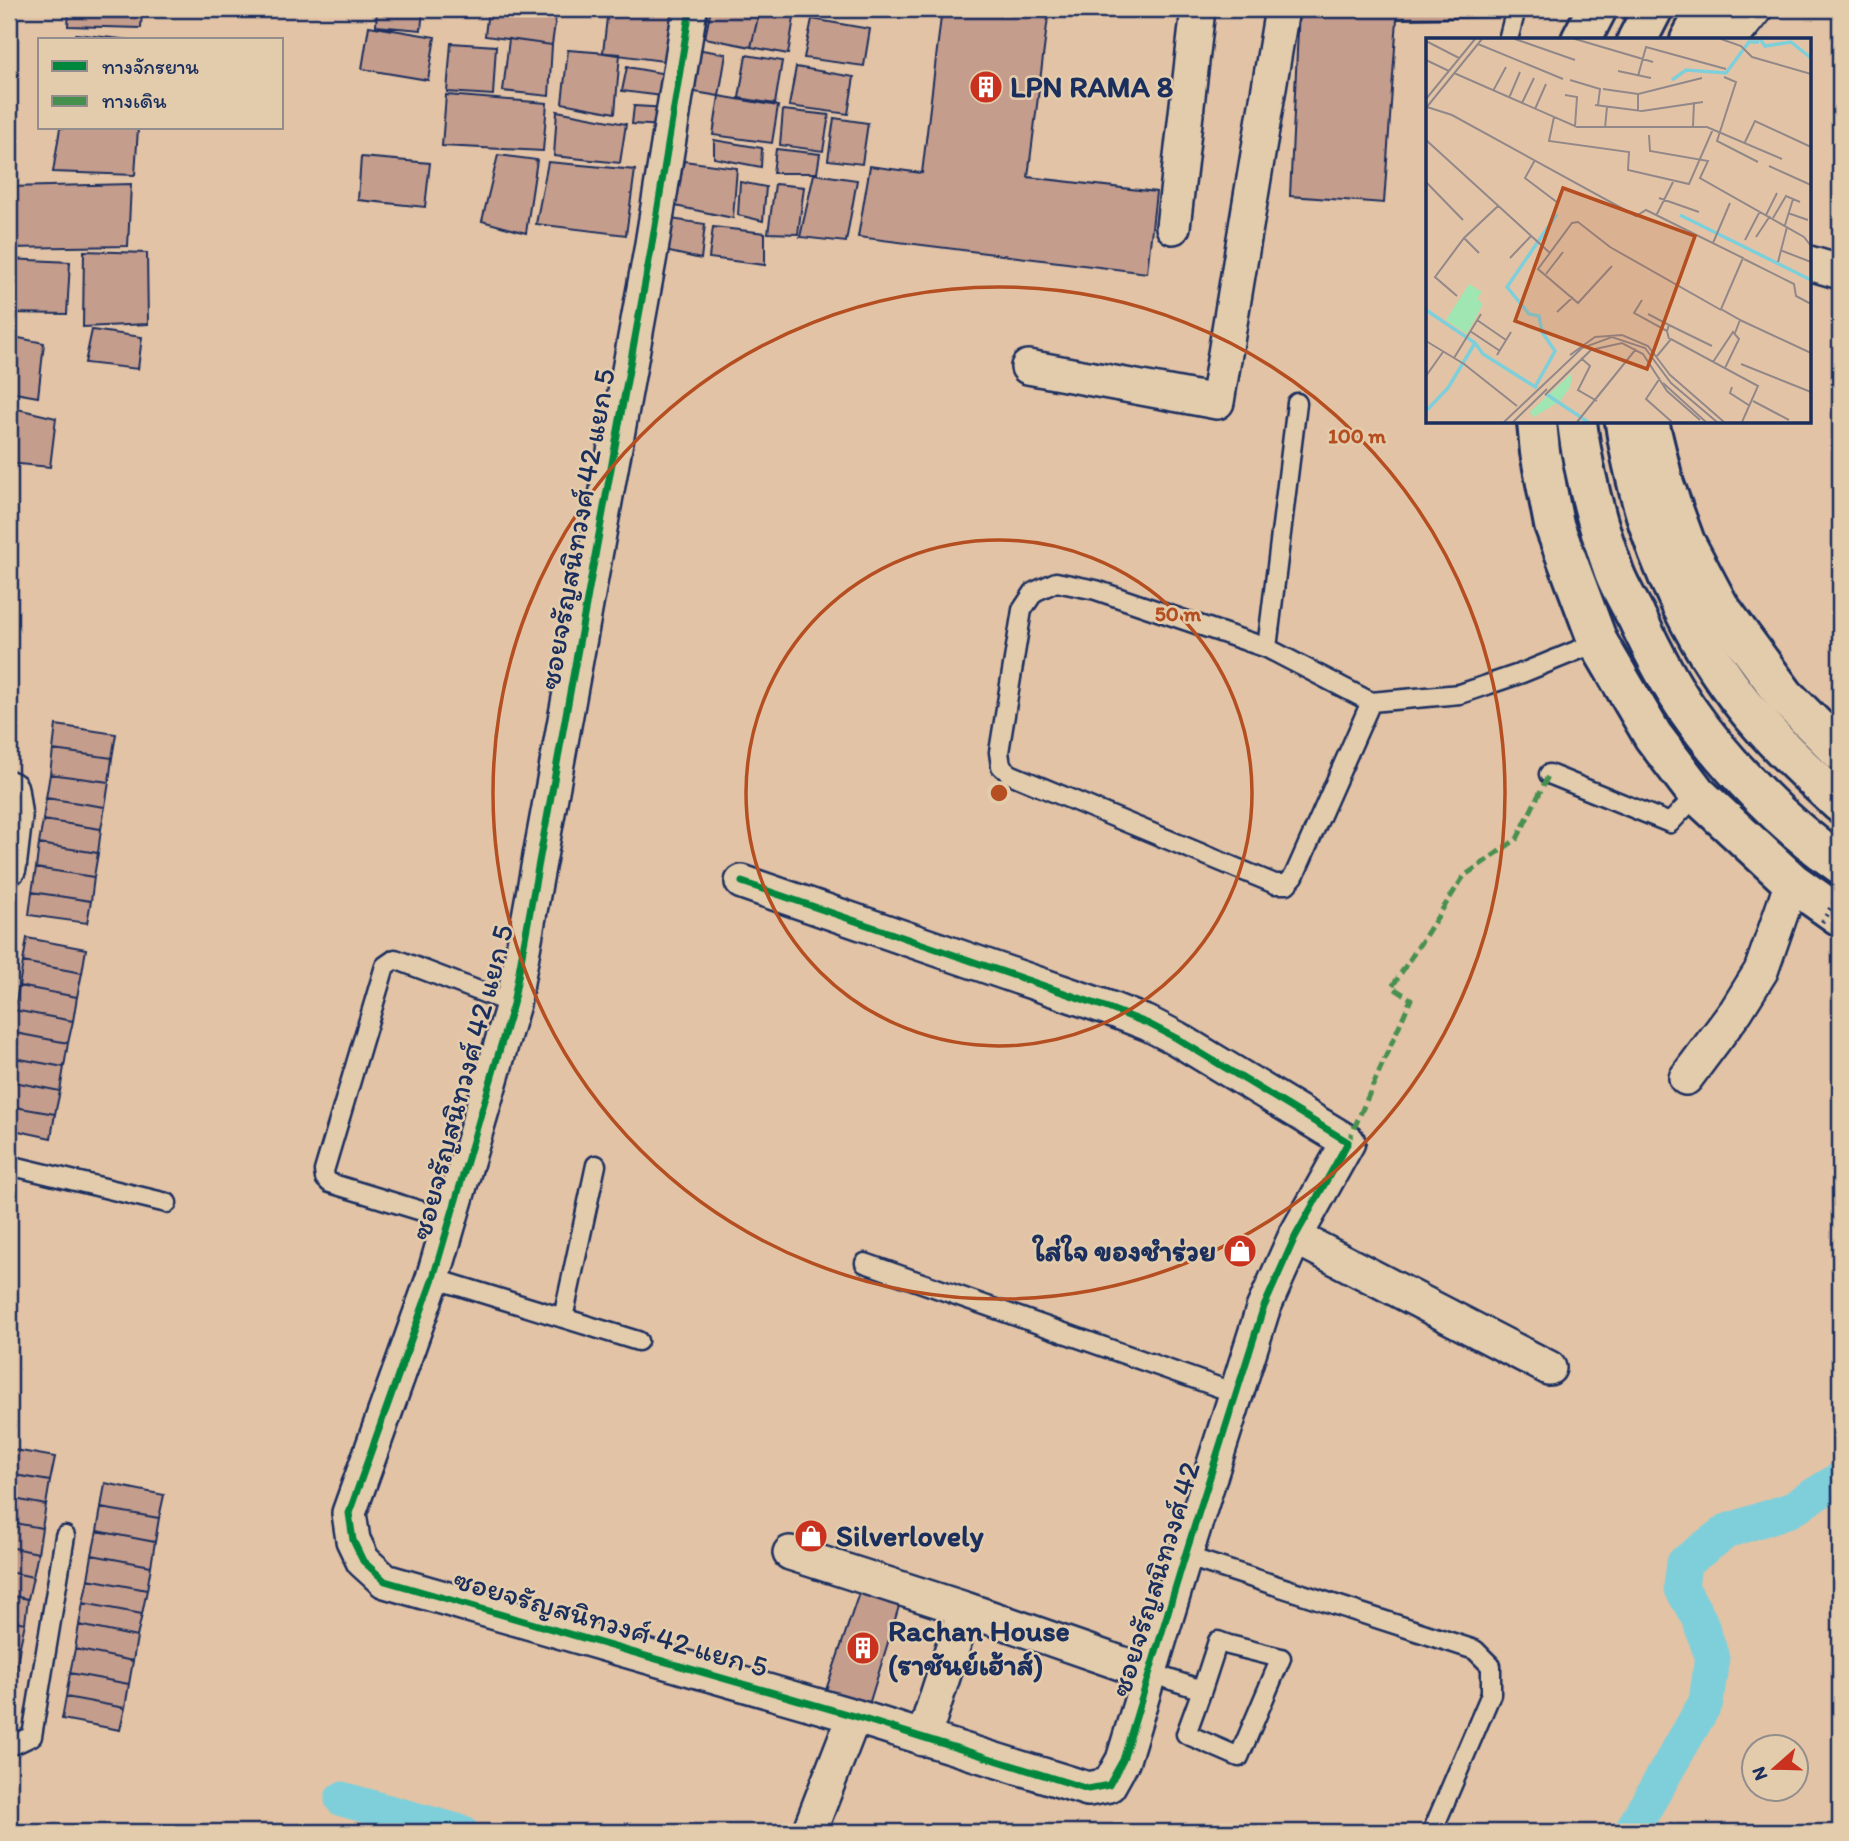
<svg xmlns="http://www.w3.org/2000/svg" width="1849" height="1841" font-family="Itim,'Playpen Sans Thai',sans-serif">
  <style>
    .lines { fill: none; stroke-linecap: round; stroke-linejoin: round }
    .canal { stroke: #7fcfdb; stroke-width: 35 }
    .building { fill: #c59d8c; stroke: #1b2f5e; stroke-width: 2 }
    .service-casing { stroke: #1b2f5e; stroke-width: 23 }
    .minor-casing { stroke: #1b2f5e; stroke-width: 38 }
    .tertiary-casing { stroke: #1b2f5e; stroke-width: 44 }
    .secondary-casing { stroke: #1b2f5e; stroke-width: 44 }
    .service { stroke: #e3ccac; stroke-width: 18 }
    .minor { stroke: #e3ccac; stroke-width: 33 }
    .tertiary { stroke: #e3ccac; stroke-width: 38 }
    .secondary { stroke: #e3ccac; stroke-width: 38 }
    .path-bridge { stroke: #1b2f5e; stroke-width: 4.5; stroke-dasharray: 2 5; stroke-linecap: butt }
    .quiet { stroke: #46904e; stroke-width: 5; stroke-dasharray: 10 5; stroke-linecap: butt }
    .cycleway-casing { stroke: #e3ccac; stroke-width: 11 }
    .cycleway { stroke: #00873e; stroke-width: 7 }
    .ring { fill: none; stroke: #b54e20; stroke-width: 3.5 }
    .labels { text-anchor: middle; stroke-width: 5; stroke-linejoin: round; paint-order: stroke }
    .poi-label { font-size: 30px; font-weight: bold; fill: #1b2f5e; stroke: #e3ccac; text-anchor: start }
    .street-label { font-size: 30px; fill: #1b2f5e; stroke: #e3ccac }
    .inset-river { fill: none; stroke: #7fcfdb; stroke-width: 3.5 }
    .inset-road { fill: none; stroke: #928889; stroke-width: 2 }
    .view { fill: #b54e20; fill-opacity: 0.15; stroke: #b54e20; stroke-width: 3.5 }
    .inset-edge { fill: none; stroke: #1b2f5e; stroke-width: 3.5 }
    .centre { fill: #b54e20; stroke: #e3ccac; stroke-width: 3.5 }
    .ring-label { font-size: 21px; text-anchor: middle; font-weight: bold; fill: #b54e20; stroke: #e3ccac; stroke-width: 5; stroke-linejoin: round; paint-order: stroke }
  </style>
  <rect width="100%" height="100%" fill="#e2c3a5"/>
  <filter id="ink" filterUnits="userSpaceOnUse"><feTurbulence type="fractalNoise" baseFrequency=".0143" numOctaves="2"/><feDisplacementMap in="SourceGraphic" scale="14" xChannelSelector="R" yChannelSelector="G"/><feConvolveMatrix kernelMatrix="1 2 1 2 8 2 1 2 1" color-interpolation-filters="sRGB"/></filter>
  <g filter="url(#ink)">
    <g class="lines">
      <path class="canal" d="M342 1799 461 1832
        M1631 1832 1706 1702 1712 1657 1700 1621 1681 1587 1684 1563 1727 1531 1790 1510 1840 1479"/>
    </g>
    <path class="building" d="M69 9H142L141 28 68 26Z
      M377 9H423L421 30 376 26Z
      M488 9H557L552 45 485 36Z
      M608 9H684L670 62 603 53Z
      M711 9H760L751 47 705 38Z
      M760 9 795 12 788 54 751 47Z
      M942 9H1049L1028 177 1156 192 1147 273 858 237 870 166 922 173Z
      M1299 9H1496L1494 17 1397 19 1384 203 1290 196Z
      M812 19 870 29 864 66 804 58Z
      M369 26 435 37 428 80 362 69Z
      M76 34 130 40H75Z
      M509 39 552 45 549 96 503 91Z
      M451 43 496 46 493 95 447 92Z
      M690 48 726 54 719 96 683 90Z
      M568 50 620 54 615 113 562 103Z
      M746 55 782 61 775 104 739 98Z
      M627 67 672 75 669 97 622 91Z
      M796 67 854 77 848 114 789 106Z
      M446 95 547 103 543 151 442 146Z
      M719 96 778 106 772 143 713 135Z
      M634 106 668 108 665 126 632 124Z
      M783 110 829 115 823 151 780 145Z
      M557 111 626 124 620 163 554 156Z
      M834 118 868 123 862 164 828 160Z
      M60 128H138L135 175 53 172Z
      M714 140 762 148 761 167 714 158Z
      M776 149 820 154 817 173H773Z
      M498 155 537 160 526 233 482 221Z
      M361 157 430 163 425 207 358 200Z
      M684 161 737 168 733 218 675 206Z
      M548 162 635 170 626 235 536 224Z
      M814 174 857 180 846 242 800 237Z
      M740 182 766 187 763 221 738 215Z
      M131 184 128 246 9 248V187Z
      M775 184 804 187 798 234 768 233Z
      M671 219 705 224 701 259 665 251Z
      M713 227 765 233V265L709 258Z
      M84 251 147 253 148 324 83 327Z
      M9 259 70 262 67 314 9 313Z
      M92 330 142 337 138 369 85 363Z
      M9 336 44 343 38 397 9 392Z
      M9 407 56 418 50 467 9 463Z
      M56 725 116 734 112 758 53 750Z
      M53 750 112 758 109 782 50 774Z
      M50 774 109 782 105 807 46 798Z
      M46 798 105 807 101 829 43 820Z
      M43 820 101 829 98 853 39 844Z
      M39 844 98 853 94 877 36 868Z
      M36 868 94 877 91 901 32 892Z
      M32 892 91 901 87 923 29 915Z
      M27 938 86 949 82 973 23 962Z
      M23 962 82 973 77 997 19 986Z
      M19 986 77 997 73 1021 14 1010Z
      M14 1010 73 1021 68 1043 10 1032Z
      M10 1032 68 1043 64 1067 9 1057Z
      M9 1057 64 1067 60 1091 9 1081Z
      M9 1081 60 1091 55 1114 9 1106Z
      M9 1106 55 1114 51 1138 9 1129Z
      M9 1449 55 1457 50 1481 9 1474Z
      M9 1474 50 1481 46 1505 9 1498Z
      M105 1483 164 1495 159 1518 101 1508Z
      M9 1498 46 1505 42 1528 9 1522Z
      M101 1508 159 1518 155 1542 97 1531Z
      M9 1522 42 1528 38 1553 9 1547Z
      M97 1531 155 1542 151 1566 92 1555Z
      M9 1547 38 1553 33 1577 9 1572Z
      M92 1555 151 1566 147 1590 88 1579Z
      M9 1572 33 1577 28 1599 9 1595Z
      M88 1579 147 1590 142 1614 83 1603Z
      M860 1590 900 1603 868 1708 825 1693Z
      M9 1595 28 1599 25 1623 9 1620Z
      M83 1603 142 1614 137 1637 79 1625Z
      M9 1620 25 1623 20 1646 9 1644Z
      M79 1625 137 1637 133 1661 75 1649Z
      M9 1644 20 1646 16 1670 9 1669Z
      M75 1649 133 1661 129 1684 70 1673Z
      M9 1669 16 1670 12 1693H9Z
      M70 1673 129 1684 125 1708 66 1697Z
      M66 1697 125 1708 120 1730 62 1719Z"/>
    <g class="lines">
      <defs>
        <path id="service" d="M1508 40 1516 9
          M1297 403 1267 648 1371 702 1460 694 1522 673 1598 642
          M1267 648 1096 590 1056 582 1034 592 1022 610 999 752 1001 766 1010 774 1275 884H1287L1294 876 1371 702
          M1549 774 1670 823 1697 794
          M9 1165 167 1203
          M451 1220 330 1183 325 1178 324 1171 385 966 395 959 513 1004
          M865 1263 1235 1393
          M433 1278 638 1341
          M563 1318 596 1165
          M1185 1556 1475 1650 1491 1666V1694L1432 1832
          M1150 1673 1202 1690 1218 1641 1229 1645 1281 1658 1239 1757 1186 1734 1202 1690
          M9 1743 15 1744 32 1736 65 1536"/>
        <path id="minor" d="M690 9 651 250 513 1004 433 1278 349 1513 353 1540 363 1561 385 1581 854 1716 1088 1789 1109 1785 1123 1760 1185 1556 1263 1309 1295 1237 1348 1142 1176 1038 1149 1024 1108 1008 742 882
          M1173 227 1198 9
          M1809 263 1840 272
          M1028 367 1217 402 1282 9
          M9 788 11 789 15 817 9 868
          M1686 1078 1736 1011 1761 971 1792 882
          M1295 1237 1549 1368
          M790 1553 965 1609 1129 1666
          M923 1739 965 1609
          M809 1832 854 1716"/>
        <path id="tertiary" d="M1581 40 1597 9
          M1727 40 1752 9
          M1537 422 1540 452 1554 525 1598 642 1653 736 1697 794 1792 882 1840 916
          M1649 422 1664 484 1685 542 1719 606 1785 696 1840 751"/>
        <path id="secondary" d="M1637 40 1653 9
          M1690 40 1707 9
          M1577 422C1583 472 1597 524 1614 572 1620 588 1630 604 1638 620 1652 650 1668 681 1687 709 1726 765 1784 825 1840 864
          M1625 422C1627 439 1631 457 1635 474 1655 564 1699 655 1760 724 1785 753 1813 778 1840 803"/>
      </defs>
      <use href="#service" class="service-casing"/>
      <use href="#minor" class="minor-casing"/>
      <use href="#tertiary" class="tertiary-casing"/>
      <use href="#secondary" class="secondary-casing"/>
      <use href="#service" class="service"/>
      <use href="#minor" class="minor"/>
      <use href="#tertiary" class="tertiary"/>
      <use href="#secondary" class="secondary"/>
      <path class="path-bridge" d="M1822 922 1840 892"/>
      <path class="quiet" d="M1348 1142 1411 999 1392 987 1464 876 1517 839 1549 774"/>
      <defs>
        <path id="cycleway" d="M690 9 651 250 513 1004 433 1278 349 1513 353 1540 363 1561 385 1581 854 1716 1088 1789 1109 1785 1123 1760 1185 1556 1263 1309 1295 1237 1348 1142 1176 1038 1149 1024 1108 1008 742 882"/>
      </defs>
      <use href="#cycleway" class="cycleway-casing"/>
      <use href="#cycleway" class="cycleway"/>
    </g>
  </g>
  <g class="ring">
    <circle cx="999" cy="793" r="253"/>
    <circle cx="999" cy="793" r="506"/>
  </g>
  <defs>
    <symbol id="building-disc" viewBox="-11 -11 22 22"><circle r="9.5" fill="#c8321e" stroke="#e3ccac"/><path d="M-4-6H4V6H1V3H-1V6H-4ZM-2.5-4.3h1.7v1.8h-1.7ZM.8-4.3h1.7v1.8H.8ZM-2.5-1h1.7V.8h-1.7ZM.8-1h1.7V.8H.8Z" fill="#fff"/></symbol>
    <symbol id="shop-disc" viewBox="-11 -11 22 22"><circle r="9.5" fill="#c8321e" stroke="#e3ccac"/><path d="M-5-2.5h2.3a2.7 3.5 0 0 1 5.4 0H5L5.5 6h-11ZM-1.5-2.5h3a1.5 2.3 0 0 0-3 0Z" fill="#fff"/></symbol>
  </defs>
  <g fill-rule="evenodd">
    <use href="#building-disc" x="967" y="68" width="38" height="38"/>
    <use href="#shop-disc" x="1221" y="1232" width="38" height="38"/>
    <use href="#shop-disc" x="792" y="1517" width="38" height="38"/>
    <use href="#building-disc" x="844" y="1629" width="38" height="38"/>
  </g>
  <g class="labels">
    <g class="poi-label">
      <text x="1010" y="97">LPN RAMA 8</text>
      <text x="1216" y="1261" text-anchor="end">ใส่ใจ ของชำร่วย</text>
      <text x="836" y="1546">Silverlovely</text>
      <text x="888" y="1641">Rachan House<tspan x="888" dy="34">(ราชันย์เฮ้าส์)</tspan></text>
    </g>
    <g class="street-label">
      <text transform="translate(577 529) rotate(-80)" y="10">ซอยจรัญสนิทวงศ์ 42 แยก 5</text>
      <text transform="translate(462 1082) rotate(-75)" y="10">ซอยจรัญสนิทวงศ์ 42 แยก 5</text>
      <text transform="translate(1155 1579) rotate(-73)" y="10">ซอยจรัญสนิทวงศ์ 42</text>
      <text transform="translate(611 1623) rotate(16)" y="10">ซอยจรัญสนิทวงศ์ 42 แยก 5</text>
    </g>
  </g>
  <g transform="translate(1426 38)">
    <rect width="385" height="385" fill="#e2c3a5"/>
    <path d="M43 246 56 254 51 261 57 266 41 296 20 282ZM146 335 144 349 134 363 108 379 104 374Z" fill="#9fe6b3"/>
    <path class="inset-river" d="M334 1 339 8 365 4 385 20M246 42 260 32 300 35 323 4H333M254 177 385 242M0 272 49 305 57 316 111 350M109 349 129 313 116 294 113 278 103 276 81 249 131 176M120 356 162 384M0 373 22 350 49 305"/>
    <path class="inset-road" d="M89 1 149 22M149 1 227 24M295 1 315 8 326 19 385 36M0 3 33 20M52 6 137 41M0 22 23 33M192 33 225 40M28 35 151 89H281L356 121M212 38 220 9 300 31M298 39 310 44 291 103 332 124M144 42 174 51 172 67M177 51 212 56M67 53 80 29M139 57 151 59 149 88M83 60 94 34M0 61 49 1M96 65 108 40M169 67 216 73 277 64M1 69 26 77 210 178 220 172 317 220 295 271 314 282 309 295M0 70 56 1M109 71 120 46M212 73V56L276 40M128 79 123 103 203 114 202 132 263 146 287 91M267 88 268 64M179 90 181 69M223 97 224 113 282 123 274 140 378 199 385 208M0 102 124 215M319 104 329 83 385 109M109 122 99 140 132 165M343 128 385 147M0 144 37 182M233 160 273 174M362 175 382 182M340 177 351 155M230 178 248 142M347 180 360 158 374 164M359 187 367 161M330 199 344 178M38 200 53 215M319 202 334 173M287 205 304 165M354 212 385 224M84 220 105 198M318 221 368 246 370 258 385 266M352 224 361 189M186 228 152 265 112 231 146 185 152 184 184 209 295 272M120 236 137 214M31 258 9 239 38 200 72 168M216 262 208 275 241 293 243 301M131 274 147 259M222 276 243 287 241 293M51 282 80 302M314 282 385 315M243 287 286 308M44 293 74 313M0 303 38 326 91 368M71 317 85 294M144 317 169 299 196 297 222 308 244 337M231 318 245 301 332 348 316 384M28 320 55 276M155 320 164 328 152 352 171 363M287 324 307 294 313 301 299 330M315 326 385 354M243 336 298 384M0 338 17 314M234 340 220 361 246 384M237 345 280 384M306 349 304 355 324 368M119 357 165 312 196 305 217 316 241 353 274 382M327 363 363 382M78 384 156 310 186 299 219 310 245 345 291 384M87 384 121 351M151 384 210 311"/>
    <path class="view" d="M137 150 269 198 221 331 89 283Z"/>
    <rect width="385" height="385" class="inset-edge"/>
  </g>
  <circle cx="999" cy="793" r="10" class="centre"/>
  <g class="ring-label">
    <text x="1357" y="443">100 m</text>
    <text x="1178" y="621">50 m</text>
  </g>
  <rect width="1849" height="1841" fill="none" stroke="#e3ccac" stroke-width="35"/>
  <rect x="18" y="18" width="1814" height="1806" fill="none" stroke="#1b2f5e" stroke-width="2.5" filter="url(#ink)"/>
  <rect x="38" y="38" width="245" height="91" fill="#e3ccac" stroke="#938d8d" stroke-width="2"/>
  <rect x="52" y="61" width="35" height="10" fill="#00873e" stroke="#938d8d" stroke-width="2"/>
  <text x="102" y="74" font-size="21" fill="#1b2f5e">ทางจักรยาน</text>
  <rect x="52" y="96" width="35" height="10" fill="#46904e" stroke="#938d8d" stroke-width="2"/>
  <text x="102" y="108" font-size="21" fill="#1b2f5e">ทางเดิน</text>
  <g transform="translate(1775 1768) rotate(250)"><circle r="33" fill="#e3ccac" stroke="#938d8d" stroke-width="2"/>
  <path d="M0-5L12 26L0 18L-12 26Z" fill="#c8321e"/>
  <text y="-10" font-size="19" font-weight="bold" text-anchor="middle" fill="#1b2f5e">N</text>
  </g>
</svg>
